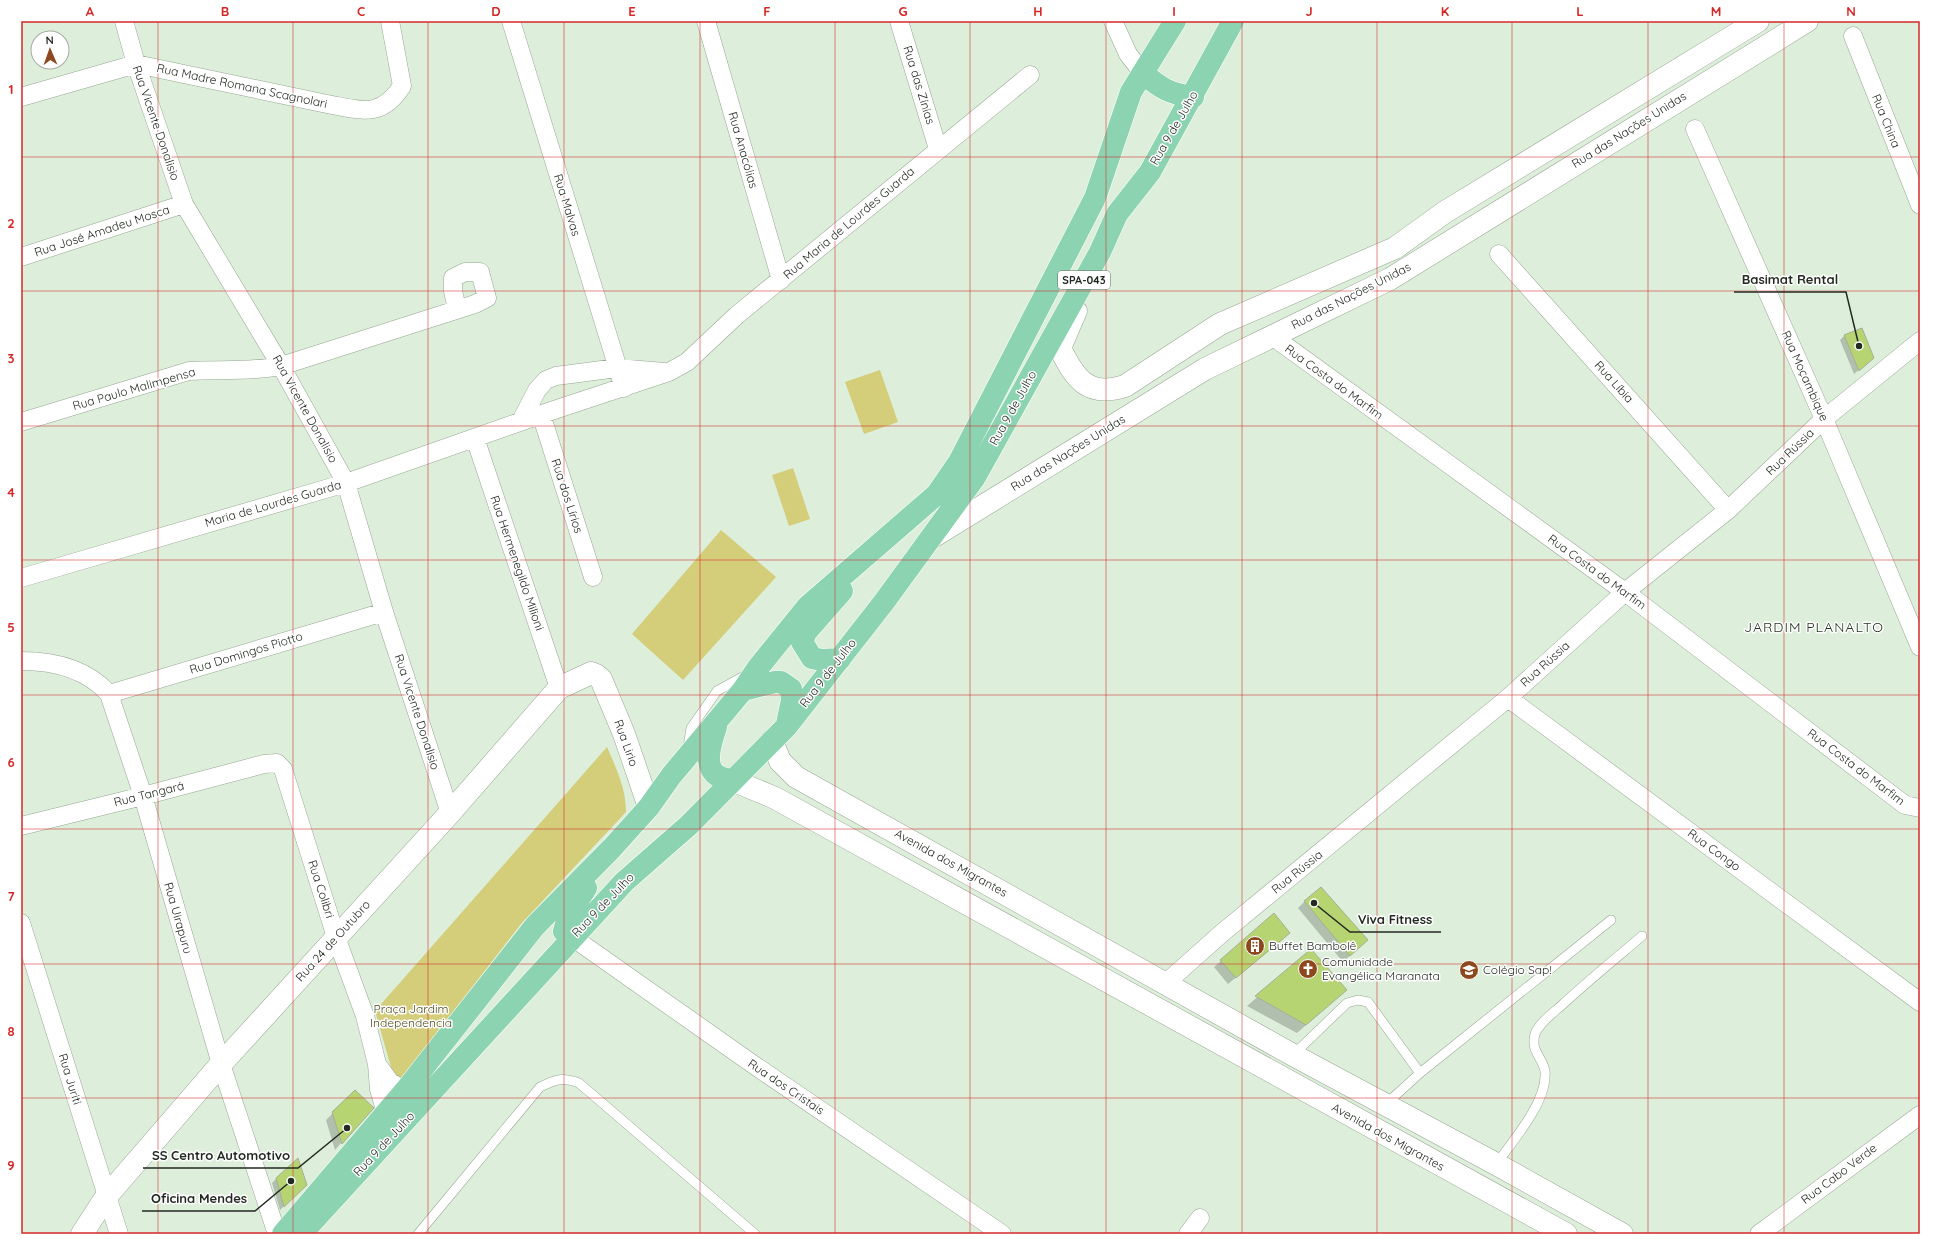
<svg xmlns="http://www.w3.org/2000/svg" width="1941" height="1255" font-family="Quicksand,sans-serif">
  <style>
    .green { fill: #d4cd7a }
    .shadow { fill: #0003 }
    .building { fill: #b7d473; stroke: #a6ae96 }
    .lines { fill: none; stroke-linecap: round; stroke-linejoin: round }
    .service-casing { stroke: #96a793; stroke-width: 10 }
    .minor-casing { stroke: #96a793; stroke-width: 19 }
    .tertiary-casing { stroke: #96a793; stroke-width: 23 }
    .secondary-casing { stroke: #96a793; stroke-width: 23 }
    .primary-casing { stroke: #fff; stroke-width: 23 }
    .service { stroke: #fff; stroke-width: 9 }
    .minor { stroke: #fff; stroke-width: 18 }
    .tertiary { stroke: #fff; stroke-width: 22 }
    .secondary { stroke: #fff; stroke-width: 22 }
    .primary { stroke: #8cd3b2; stroke-width: 22 }
    .grid { fill: none; stroke: #d62828; stroke-width: 1; stroke-opacity: 0.55 }
    .labels { text-anchor: middle; stroke-width: 3; stroke-linejoin: round; paint-order: stroke }
    .shield { fill: #fff; stroke: #656a64; stroke-width: 1 }
    .shield-label { font-size: 11px; font-weight: bold; fill: #232a22 }
    .street-label { font-size: 12px; fill: #232a22; stroke: #fff }
    .poi-label { font-size: 12px; fill: #232a22; stroke: #fff; text-anchor: start }
    .park-label { font-size: 12px; fill: #4f4c20; stroke: #fff }
    .quarter-label { font-size: 14px; letter-spacing: 1px; fill: #283626; stroke: #fff }
    .leader { fill: none; stroke: #232a22; stroke-width: 1.5 }
    .callout-dot { fill: #232a22; stroke: #fff; stroke-width: 1.5 }
    .callout-label { font-size: 13px; text-anchor: middle; font-weight: bold; fill: #232a22; stroke: #fff; stroke-width: 3; stroke-linejoin: round; paint-order: stroke }
    .neatline { fill: none; stroke: #d62828; stroke-width: 1.5 }
    .grid-label { font-size: 13px; text-anchor: middle; font-weight: bold; fill: #d62828 }
  </style>
  <rect width="100%" height="100%" fill="#ddefda"/>
  <path class="green" d="M880 370 898 422 864 434 845 382Z
    M793 468 810 519 789 526 772 475Z
    M721 530 776 577 683 680 632 634Z
    M607 747C616 768 626 788 626 812L521 924 402 1078 393 1074 375 1011Z"/>
  <path class="shadow" d="M1862 329 1868 362 1854 374 1840 340 1844 336Z
    M1305 901 1360 947 1343 962 1298 908Z
    M1283 939 1228 984 1214 967 1221 961Z
    M1311 951 1346 990 1297 1033 1247 1006Z
    M355 1091 372 1107 335 1150 326 1120Z
    M276 1179 306 1185 280 1210 272 1183Z"/>
  <path class="building" d="M1862 328 1874 358 1859 371 1844 335Z
    M1321 887 1368 940 1350 956 1304 901Z
    M1274 913 1290 933 1236 978 1220 960Z
    M1311 949 1347 990 1306 1025 1255 996Z
    M355 1090 374 1108 342 1144 332 1112Z
    M298 1158 307 1185 284 1207 276 1178Z"/>
  <g class="lines">
    <defs>
      <path id="service" d="M688 747 691 728 717 691 746 675
        M1293 1055 1347 1003 1358 1000 1368 1002 1420 1073
        M1386 1104 1420 1073 1611 920
        M1496 1164C1513 1141 1548 1101 1545 1071 1543 1058 1530 1051 1535 1034 1539 1023 1553 1013 1562 1005 1588 981 1615 959 1642 936
        M418 1234 540 1087C557 1079 562 1077 579 1083L755 1234"/>
      <path id="minor" d="M124 21 136 64 184 204 281 366 346 483 384 612 450 813
        M511 21 624 388
        M706 21 781 280
        M899 21 938 149
        M1113 21 1128 54 1143 73
        M1853 36 1920 205
        M21 97 136 64 332 105C364 111 382 117 402 86L390 21
        M1695 129 1824 419 1920 647
        M1499 254 1728 510
        M21 257 184 204
        M1272 336 1625 592 1905 805 1920 808
        M541 414 593 577
        M521 421 537 390 546 380 556 376 617 368 664 372
        M21 422 189 371C220 369 250 372 281 366L475 304 487 298 480 272H465L453 278V291L457 309
        M475 438 559 688
        M21 578 346 483 551 411 669 372 687 362 737 315 1030 75
        M21 661C54 661 86 668 109 694L143 796 221 1064 277 1234
        M109 694 384 612
        M1508 698 1920 1002
        M21 826 143 796 264 764 277 763 283 769 336 937 365 1016 377 1064 379 1089 386 1113
        M21 923 119 1234
        M572 937 754 1065 1002 1234
        M1166 983 1222 933 1508 698 1625 592 1728 510 1824 419 1920 341
        M377 1064 390 1082 417 1097
        M1188 1234 1200 1218
        M1759 1234 1920 1115"/>
      <path id="tertiary" d="M772 741 780 761 796 777 1293 1055 1496 1164 1622 1234
        M732 780 775 798 1566 1234
        M82 1234 106 1197 221 1064 450 813 559 688 591 673 596 675 601 679 624 734 649 807"/>
      <path id="secondary" d="M1076 311 1060 348C1075 379 1088 398 1125 386L1220 324 1395 248 1445 212 1758 21
        M931 538 1205 369 1390 279 1807 21"/>
      <path id="primary" d="M1143 73C1160 88 1170 94 1193 97
        M840 659 822 660 812 658 802 642 806 632 842 591
        M743 690 775 682H781L791 689 792 700 787 724
        M716 727C709 748 699 777 732 780
        M572 937 564 931C568 914 577 902 586 888
        M283 1234 405 1091 535 926 612 848 649 807 671 776 743 690 757 669 808 606 937 494 959 462 1095 198 1131 92 1175 21
        M301 1234 624 882 689 825 787 726 884 602 975 477 1100 252 1117 214 1150 172 1233 21"/>
    </defs>
    <use href="#service" class="service-casing"/>
    <use href="#minor" class="minor-casing"/>
    <use href="#tertiary" class="tertiary-casing"/>
    <use href="#secondary" class="secondary-casing"/>
    <use href="#primary" class="primary-casing"/>
    <use href="#service" class="service"/>
    <use href="#minor" class="minor"/>
    <use href="#tertiary" class="tertiary"/>
    <use href="#secondary" class="secondary"/>
    <use href="#primary" class="primary"/>
  </g>
  <path class="grid" d="M158 21V1234M293 21V1234M428 21V1234M564 21V1234M700 21V1234M835 21V1234M970 21V1234M1106 21V1234M1242 21V1234M1377 21V1234M1512 21V1234M1648 21V1234M1784 21V1234M21 157H1920M21 291H1920M21 426H1920M21 560H1920M21 695H1920M21 829H1920M21 964H1920M21 1098H1920"/>
  <defs>
    <symbol id="building-disc" viewBox="-11 -11 22 22"><circle r="9.5" fill="#8d481e" stroke="#fff"/><path d="M-4-6H4V6H1V3H-1V6H-4ZM-2.5-4.3h1.7v1.8h-1.7ZM.8-4.3h1.7v1.8H.8ZM-2.5-1h1.7V.8h-1.7ZM.8-1h1.7V.8H.8Z" fill="#fff"/></symbol>
    <symbol id="church-disc" viewBox="-11 -11 22 22"><circle r="9.5" fill="#8d481e" stroke="#fff"/><path d="M-1.2-6h2.4v3.5h3.3v2.4h-3.3V6h-2.4V-.1h-3.3v-2.4h3.3Z" fill="#fff"/></symbol>
    <symbol id="school-disc" viewBox="-11 -11 22 22"><circle r="9.5" fill="#8d481e" stroke="#fff"/><path d="M0-5L7-2L0 1L-7-2ZM-4 1L0 2.5L4 1V4Q0 6-4 4Z" fill="#fff"/></symbol>
  </defs>
  <g fill-rule="evenodd">
    <use href="#building-disc" x="1244" y="935" width="22" height="22"/>
    <use href="#church-disc" x="1297" y="958" width="22" height="22"/>
    <use href="#school-disc" x="1458" y="959" width="22" height="22"/>
  </g>
  <g class="labels">
    <rect class="shield" x="1058" y="271" width="52" height="18" rx="3"/>
    <g class="shield-label">
      <text x="1084" y="284">SPA-043</text>
    </g>
    <g class="street-label">
      <text transform="translate(919 85) rotate(73)" y="4">Rua das Zínias</text>
      <text transform="translate(242 86) rotate(12)" y="4">Rua Madre Romana Scagnolari</text>
      <text transform="translate(1886 121) rotate(68)" y="4">Rua China</text>
      <text transform="translate(156 123) rotate(71)" y="4">Rua Vicente Donalisio</text>
      <text transform="translate(1174 128) rotate(-60)" y="4">Rua 9 de Julho</text>
      <text transform="translate(1629 130) rotate(-32)" y="4">Rua das Nações Unidas</text>
      <text transform="translate(743 150) rotate(74)" y="4">Rua Anacólias</text>
      <text transform="translate(567 205) rotate(73)" y="4">Rua Malvas</text>
      <text transform="translate(849 223) rotate(-40)" y="4">Rua Maria de Lourdes Guarda</text>
      <text transform="translate(102 231) rotate(-18)" y="4">Rua José Amadeu Mosca</text>
      <text transform="translate(1351 296) rotate(-27)" y="4">Rua das Nações Unidas</text>
      <text transform="translate(1805 376) rotate(66)" y="4">Rua Moçambique</text>
      <text transform="translate(1334 382) rotate(36)" y="4">Rua Costa do Marfim</text>
      <text transform="translate(1614 382) rotate(48)" y="4">Rua Líbia</text>
      <text transform="translate(134 389) rotate(-16)" y="4">Rua Paulo Malimpensa</text>
      <text transform="translate(1013 408) rotate(-61)" y="4">Rua 9 de Julho</text>
      <text transform="translate(305 409) rotate(61)" y="4">Rua Vicente Donalisio</text>
      <text transform="translate(1790 452) rotate(-44)" y="4">Rua Rússia</text>
      <text transform="translate(1068 453) rotate(-32)" y="4">Rua das Nações Unidas</text>
      <text transform="translate(567 496) rotate(72)" y="4">Rua dos Lírios</text>
      <text transform="translate(273 504) rotate(-16)" y="4">Maria de Lourdes Guarda</text>
      <text transform="translate(517 563) rotate(71)" y="4">Rua Hermenegildo Milioni</text>
      <text transform="translate(1597 572) rotate(36)" y="4">Rua Costa do Marfim</text>
      <text transform="translate(246 653) rotate(-17)" y="4">Rua Domingos Piotto</text>
      <text transform="translate(1545 664) rotate(-42)" y="4">Rua Rússia</text>
      <text transform="translate(828 673) rotate(-52)" y="4">Rua 9 de Julho</text>
      <text transform="translate(417 712) rotate(72)" y="4">Rua Vicente Donalisio</text>
      <text transform="translate(626 743) rotate(70)" y="4">Rua Lirio</text>
      <text transform="translate(1856 767) rotate(37)" y="4">Rua Costa do Marfim</text>
      <text transform="translate(149 794) rotate(-14)" y="4">Rua Tangará</text>
      <text transform="translate(1714 850) rotate(36)" y="4">Rua Congo</text>
      <text transform="translate(951 863) rotate(29)" y="4">Avenida dos Migrantes</text>
      <text transform="translate(1297 872) rotate(-39)" y="4">Rua Rússia</text>
      <text transform="translate(321 889) rotate(72)" y="4">Rua Colibri</text>
      <text transform="translate(603 905) rotate(-46)" y="4">Rua 9 de Julho</text>
      <text transform="translate(178 918) rotate(74)" y="4">Rua Uirapuru</text>
      <text transform="translate(333 941) rotate(-48)" y="4">Rua 24 de Outubro</text>
      <text transform="translate(70 1079) rotate(73)" y="4">Rua Juriti</text>
      <text transform="translate(786 1087) rotate(34)" y="4">Rua dos Cristais</text>
      <text transform="translate(1388 1137) rotate(29)" y="4">Avenida dos Migrantes</text>
      <text transform="translate(384 1144) rotate(-47)" y="4">Rua 9 de Julho</text>
      <text transform="translate(1839 1174) rotate(-37)" y="4">Rua Cabo Verde</text>
    </g>
    <g class="poi-label">
      <text x="1269" y="950">Buffet Bambolê</text>
      <text x="1322" y="966">Comunidade<tspan x="1322" dy="14">Evangélica Maranata</tspan></text>
      <text x="1483" y="974">Colégio Sap!</text>
    </g>
    <g class="park-label">
      <text x="411" y="1013">Praça Jardim<tspan x="411" dy="14">Independencia</tspan></text>
    </g>
    <g class="quarter-label">
      <text x="1814" y="632">JARDIM PLANALTO</text>
    </g>
  </g>
  <path class="leader" d="M1859 346L1846 292H1734M1314 903L1350 932H1441M347 1128L298 1168H143M291 1181L255 1211H142"/>
  <g class="callout-dot">
    <circle cx="1859" cy="346" r="4"/>
    <circle cx="1314" cy="903" r="4"/>
    <circle cx="347" cy="1128" r="4"/>
    <circle cx="291" cy="1181" r="4"/>
  </g>
  <g class="callout-label">
    <text x="1790" y="284">Basimat Rental</text>
    <text x="1395" y="924">Viva Fitness</text>
    <text x="221" y="1160">SS Centro Automotivo</text>
    <text x="199" y="1203">Oficina Mendes</text>
  </g>
  <rect width="1941" height="1255" fill="none" stroke="#ffffff" stroke-width="44"/>
  <g transform="translate(50 50) rotate(358)"><circle r="19" fill="#ffffff" stroke="#a7aaa7"/>
  <path d="M0-3L7 15L0 10L-7 15Z" fill="#8d481e"/>
  <text y="-6" font-size="11" font-weight="bold" text-anchor="middle" fill="#232a22">N</text>
  </g>
  <rect x="22" y="22" width="1897" height="1211" class="neatline"/>
  <g class="grid-label">
    <text x="90" y="16">A</text>
    <text x="225" y="16">B</text>
    <text x="361" y="16">C</text>
    <text x="496" y="16">D</text>
    <text x="632" y="16">E</text>
    <text x="767" y="16">F</text>
    <text x="903" y="16">G</text>
    <text x="1038" y="16">H</text>
    <text x="1174" y="16">I</text>
    <text x="1309" y="16">J</text>
    <text x="1445" y="16">K</text>
    <text x="1580" y="16">L</text>
    <text x="1716" y="16">M</text>
    <text x="1851" y="16">N</text>
    <text x="11" y="94">1</text>
    <text x="11" y="228">2</text>
    <text x="11" y="363">3</text>
    <text x="11" y="497">4</text>
    <text x="11" y="632">5</text>
    <text x="11" y="767">6</text>
    <text x="11" y="901">7</text>
    <text x="11" y="1036">8</text>
    <text x="11" y="1170">9</text>
  </g>
</svg>
